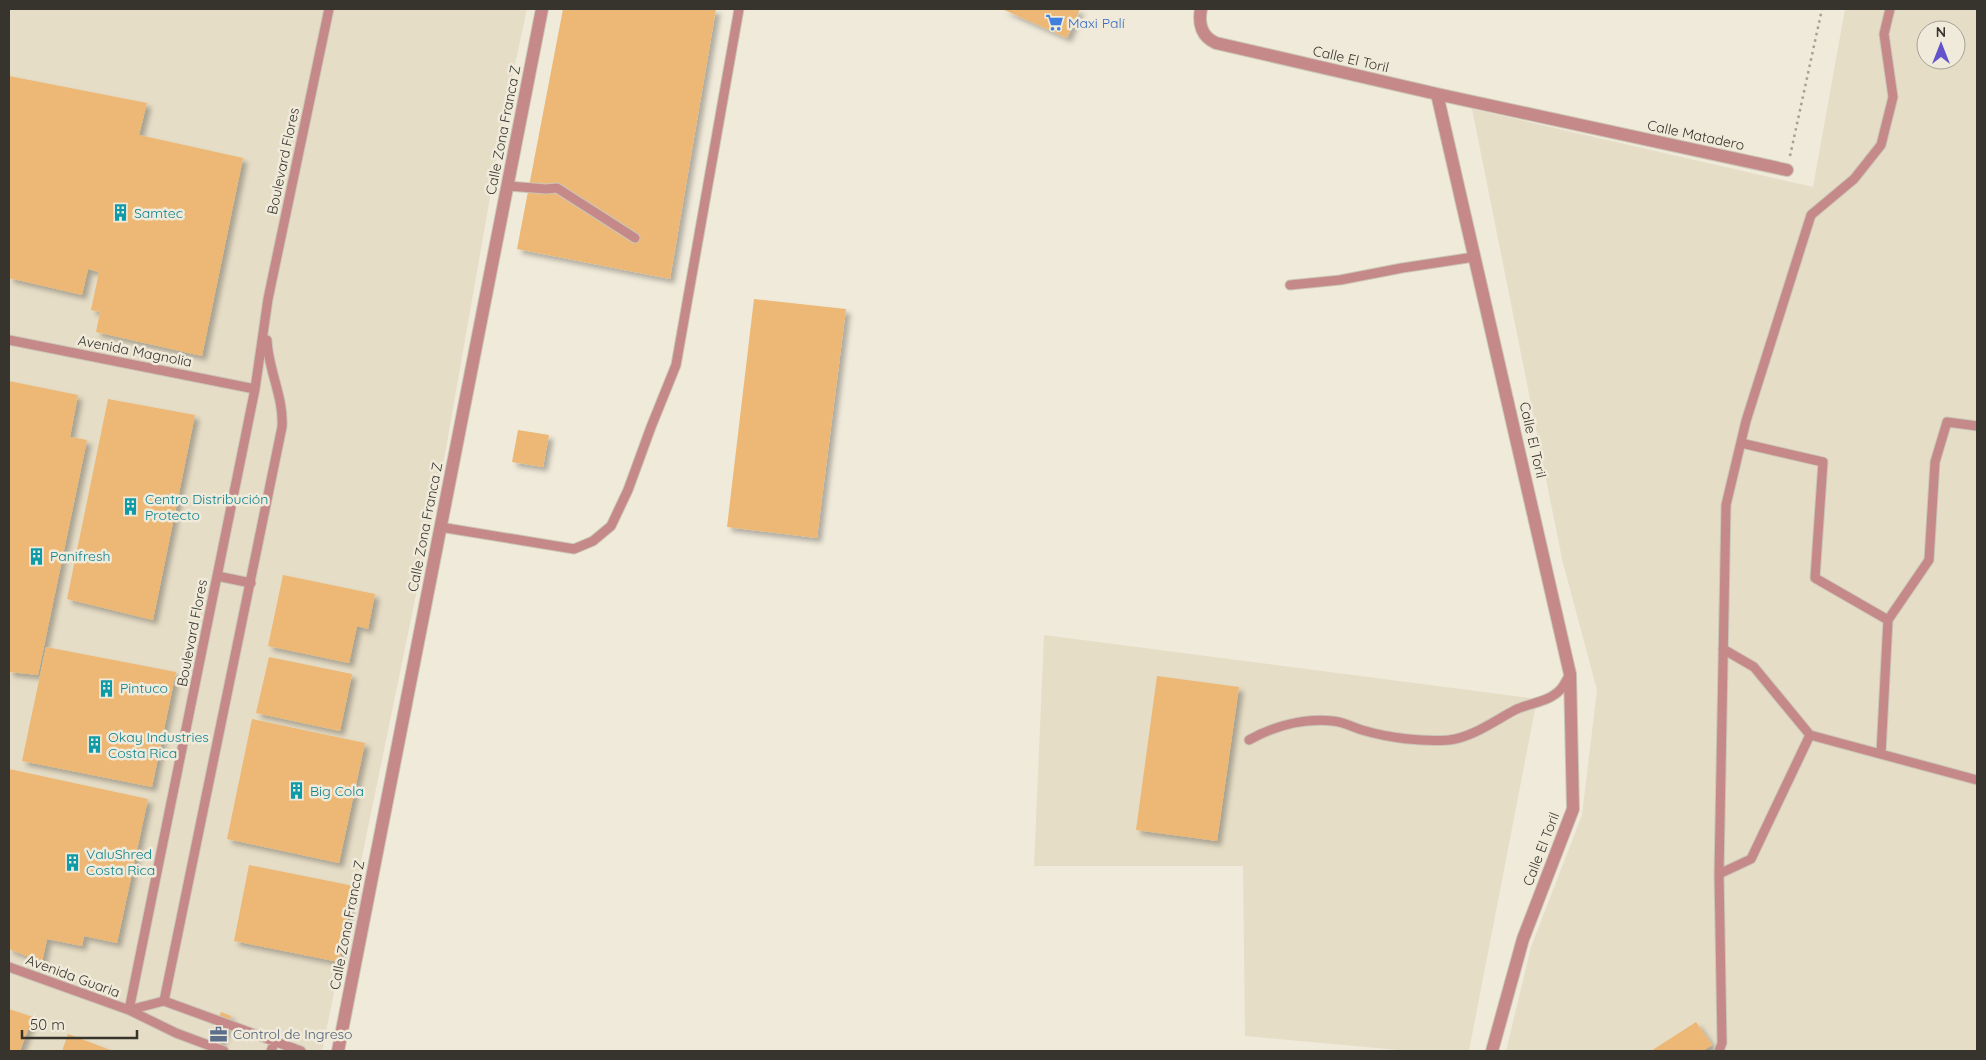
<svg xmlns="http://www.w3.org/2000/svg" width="1986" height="1060" font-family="Quicksand,sans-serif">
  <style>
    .built { fill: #e6ddc6; fill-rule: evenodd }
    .building { fill: #edb874; filter: url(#shadow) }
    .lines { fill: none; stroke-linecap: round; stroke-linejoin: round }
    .service-casing { stroke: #cbc6b7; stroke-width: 11 }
    .minor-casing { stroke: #cbc6b7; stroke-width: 14 }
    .path { stroke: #a4a093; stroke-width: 2.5; stroke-dasharray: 2.5 4; stroke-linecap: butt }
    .service { stroke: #c68989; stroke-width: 9 }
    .minor { stroke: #c68989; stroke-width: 12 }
    .labels { text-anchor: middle; stroke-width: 5; stroke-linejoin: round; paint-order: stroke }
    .shop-label { font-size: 14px; fill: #366cbe; stroke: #f0eada; text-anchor: start }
    .street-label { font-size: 14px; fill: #36342d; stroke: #f0eada }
    .culture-label { font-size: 14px; fill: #0d838f; stroke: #f0eada; text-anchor: start }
    .service-label { font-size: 14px; fill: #4e5e75; stroke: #f0eada; text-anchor: start }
  </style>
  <defs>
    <filter id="shadow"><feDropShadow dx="4.5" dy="4.5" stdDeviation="2.5" flood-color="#0004"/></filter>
  </defs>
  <rect width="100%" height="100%" fill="#f0eada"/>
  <path class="built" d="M9 9H527L506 106 445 454 322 1051H9Z
    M1845 9H1977V1051H1506L1531 947 1582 815 1597 690 1562 559 1472 109 1813 187ZM1926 30H1956V60H1926Z
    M1044 635 1537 699 1469 1051H1409L1245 1036 1243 866H1034Z"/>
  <path class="building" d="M563 9H716L670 279 517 249Z
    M1002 9H1080L1067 38Z
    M9 76 147 103 139 135 243 158 202 356 96 332 100 312 91 310 99 272 88 269 82 295 9 278Z
    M754 299 846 309 817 538 727 527Z
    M9 381 78 395 70 437 87 440 38 675 9 672Z
    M108 399 195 415 153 620 67 599Z
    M518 430 549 435 543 467 512 462Z
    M283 575 375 594 368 629 357 626 349 663 268 646Z
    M46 647 176 672 152 787 22 761Z
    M269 657 352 674 340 731 256 713Z
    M1157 676 1239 687 1217 841 1136 830Z
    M252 719 365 743 339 863 227 839Z
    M9 769 148 799 117 943 84 936 82 946 47 939 42 962 9 949Z
    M249 865 354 886 339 962 234 941Z
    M9 1009 33 1017 20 1051H9Z
    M221 1012 231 1016 217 1051H206Z
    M1696 1022 1712 1045 1703 1051H1651Z
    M68 1034 113 1051H62Z"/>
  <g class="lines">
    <defs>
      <path id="service" d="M507 186 546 189 557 188 635 238
        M1290 285 1340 280 1402 268 1474 257
        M9 340 255 389
        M1741 443 1823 462 1815 578 1888 620
        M440 527 574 549 593 541 611 526 628 490 651 427 676 365 739 9
        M217 576 251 583
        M1723 649 1754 667 1810 735 1977 780
        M1810 735 1751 859 1719 874 1726 505 1746 421 1811 215 1854 179 1881 145 1893 97 1884 34 1890 9
        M1249 740C1274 726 1304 718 1333 721 1344 722 1352 727 1362 730 1389 738 1422 742 1449 740 1473 737 1494 721 1515 710 1529 703 1549 702 1560 690 1564 686 1567 679 1570 674
        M1881 753 1888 620 1929 560 1935 462 1947 422 1977 426
        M1719 874 1722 1043 1719 1051
        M9 967 129 1010 176 1033 224 1051
        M164 1001 282 427C284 397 268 370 267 340
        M129 1010 255 389 268 299 329 9
        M129 1010 164 1001 301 1051
        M271 1051 275 1041"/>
      <path id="minor" d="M1201 9C1198 24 1202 37 1216 43L1437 94 1570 674 1573 809 1523 939 1492 1051
        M1437 94 1787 170
        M338 1051 542 9"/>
    </defs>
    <use href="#service" class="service-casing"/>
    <use href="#minor" class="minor-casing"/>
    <path class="path" d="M1790 156 1822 9"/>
    <use href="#service" class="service"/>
    <use href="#minor" class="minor"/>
  </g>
  <defs>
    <symbol id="supermarket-bare" viewBox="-9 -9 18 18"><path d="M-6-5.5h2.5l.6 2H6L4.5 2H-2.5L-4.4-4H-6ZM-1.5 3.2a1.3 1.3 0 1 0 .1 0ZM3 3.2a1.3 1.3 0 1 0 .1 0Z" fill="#3f7fe0" stroke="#f0eada" stroke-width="2.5" paint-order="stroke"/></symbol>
    <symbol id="building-bare" viewBox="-9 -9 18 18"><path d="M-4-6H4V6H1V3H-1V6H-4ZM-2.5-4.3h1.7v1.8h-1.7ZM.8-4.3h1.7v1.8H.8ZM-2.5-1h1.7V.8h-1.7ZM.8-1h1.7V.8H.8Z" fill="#0f9aa8" stroke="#f0eada" stroke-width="2.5" paint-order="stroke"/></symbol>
    <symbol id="office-bare" viewBox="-9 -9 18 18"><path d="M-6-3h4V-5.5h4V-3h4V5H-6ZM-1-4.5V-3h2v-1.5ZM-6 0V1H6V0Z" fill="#5c6f8a" stroke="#f0eada" stroke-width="2.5" paint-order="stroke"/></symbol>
  </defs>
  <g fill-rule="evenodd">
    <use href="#supermarket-bare" x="1042" y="10" width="25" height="25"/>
    <use href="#building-bare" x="108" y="200" width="25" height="25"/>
    <use href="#building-bare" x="118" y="494" width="25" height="25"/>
    <use href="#building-bare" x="24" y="544" width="25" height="25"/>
    <use href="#building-bare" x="94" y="676" width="25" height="25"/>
    <use href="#building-bare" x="82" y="732" width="25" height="25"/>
    <use href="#building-bare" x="284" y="778" width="25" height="25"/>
    <use href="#building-bare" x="60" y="850" width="25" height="25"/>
    <use href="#office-bare" x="206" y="1022" width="25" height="25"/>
  </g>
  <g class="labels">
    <g class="shop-label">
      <text x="1068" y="28">Maxi Palí</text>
    </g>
    <g class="street-label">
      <text transform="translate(1351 59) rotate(13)" y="5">Calle El Toril</text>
      <text transform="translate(503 130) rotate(-79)" y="5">Calle Zona Franca Z</text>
      <text transform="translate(1696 135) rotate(12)" y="5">Calle Matadero</text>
      <text transform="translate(283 161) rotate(-78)" y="5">Boulevard Flores</text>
      <text transform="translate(135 351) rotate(11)" y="5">Avenida Magnolia</text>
      <text transform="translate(1533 440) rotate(77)" y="5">Calle El Toril</text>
      <text transform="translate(425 527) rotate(-79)" y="5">Calle Zona Franca Z</text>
      <text transform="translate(192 633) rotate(-79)" y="5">Boulevard Flores</text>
      <text transform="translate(1541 849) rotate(-69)" y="5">Calle El Toril</text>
      <text transform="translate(347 925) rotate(-79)" y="5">Calle Zona Franca Z</text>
      <text transform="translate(73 976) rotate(20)" y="5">Avenida Guaria</text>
    </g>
    <g class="culture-label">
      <text x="134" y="218">Samtec</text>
      <text x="145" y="504">Centro Distribución<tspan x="145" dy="16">Protecto</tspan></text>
      <text x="50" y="561">Panifresh</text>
      <text x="120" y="693">Pintuco</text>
      <text x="108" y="742">Okay Industries<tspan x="108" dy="16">Costa Rica</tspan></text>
      <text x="310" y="796">Big Cola</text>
      <text x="86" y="859">ValuShred<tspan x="86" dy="16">Costa Rica</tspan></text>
    </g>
    <g class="service-label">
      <text x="233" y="1039">Control de Ingreso</text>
    </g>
  </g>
  <rect width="1986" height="1060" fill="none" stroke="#36342d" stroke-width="20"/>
  <g transform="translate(1941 45)"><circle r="24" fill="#f0eada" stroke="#a6a195"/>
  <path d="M0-4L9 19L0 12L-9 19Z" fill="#6253cc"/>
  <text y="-8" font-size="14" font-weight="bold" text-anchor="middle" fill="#36342d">N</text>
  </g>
  <path d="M22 1030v8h115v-8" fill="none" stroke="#36342d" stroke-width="2.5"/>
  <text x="30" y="1030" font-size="15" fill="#36342d" stroke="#f0eada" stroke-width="4" paint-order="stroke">50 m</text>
</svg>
